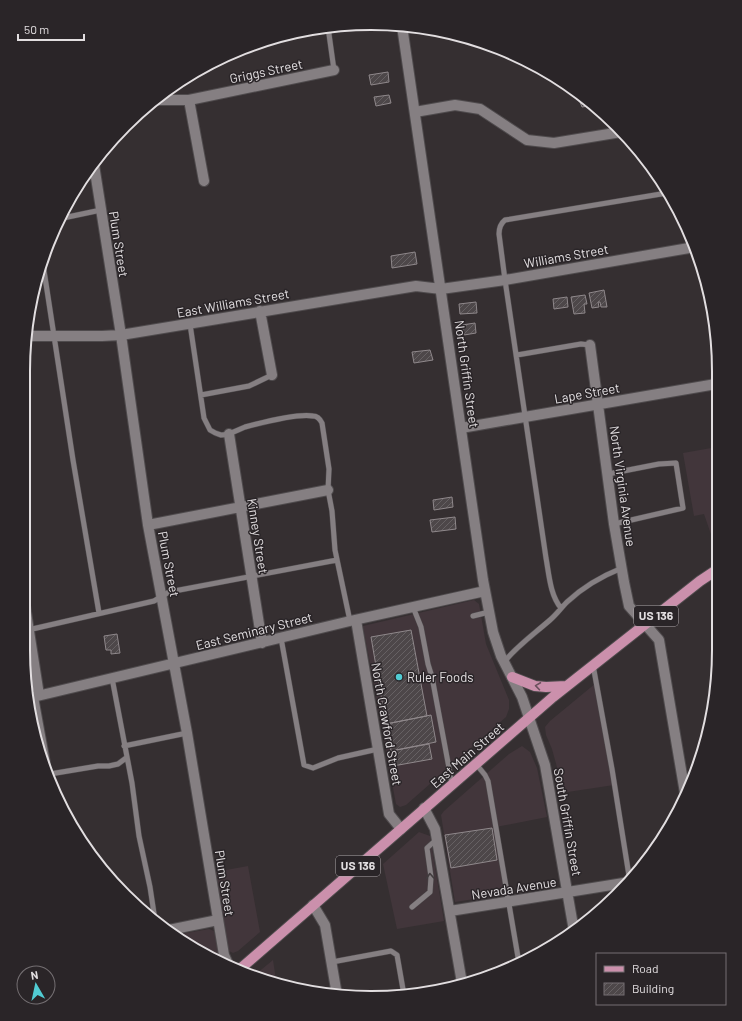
<svg xmlns="http://www.w3.org/2000/svg" width="742" height="1021" font-family="Barlow,sans-serif">
  <style>
    .built { fill: #42363b }
    .building { fill: url(#building-hatch); stroke: #8f888b }
    .lines { fill: none; stroke-linecap: round; stroke-linejoin: round }
    .service-casing { stroke: #4f4b4d; stroke-width: 6 }
    .minor-casing { stroke: #4f4b4d; stroke-width: 12 }
    .primary-casing { stroke: #4f4b4d; stroke-width: 12 }
    .service { stroke: #857f82; stroke-width: 5 }
    .minor { stroke: #857f82; stroke-width: 10 }
    .primary { stroke: #cb90ac; stroke-width: 10 }
    .oneway { stroke: #6a505d }
    .oneway2 { stroke: #413c3e }
    .poi-dot { fill: #51ccd3; stroke: #2a2528; stroke-width: 1.5 }
    .labels { text-anchor: middle; stroke-width: 3; stroke-linejoin: round; paint-order: stroke }
    .shield { fill: #2a2528; stroke: #aba6a9; stroke-width: 1 }
    .shield-label { font-size: 12px; font-weight: bold; fill: #e2dee0 }
    .street-label { font-size: 13px; fill: #e2dee0; stroke: #2a2528 }
    .poi-label { font-size: 13px; fill: #e2dee0; stroke: #2a2528; text-anchor: start }
    .rim { fill: none; stroke: #e2dee0; stroke-width: 2 }
  </style>
  <defs>
    <pattern id="building-hatch" width="6" height="6" patternUnits="userSpaceOnUse"><rect width="6" height="6" fill="#4d4749"/><path d="M-1 1l2-2M0 6l6-6M5 7l2-2" fill="none" stroke="#666163"/></pattern>
  </defs>
  <rect width="100%" height="100%" fill="#352f31"/>
  <path class="built" d="M717 447V552L704 514 694 516 683 453Z
    M474 600 479 604 486 644 509 700V709L506 717 406 805 400 807 396 804 363 626Z
    M596 683 614 785 561 793 558 771 552 749 546 735 545 727 550 721Z
    M522 746 530 752 537 768 547 817 496 827 507 894 455 902 441 815 444 811 509 754Z
    M419 832 430 836 444 921 397 929 383 864Z
    M248 866 260 932 238 951 233 953 229 951 227 948 215 872Z
    M209 929 214 931 220 963 176 935Z
    M273 960 276 980 256 974Z"/>
  <path class="building" d="M388 72 389 82 371 85 369 75Z
    M389 95 391 103 376 106 374 97Z
    M580 96H582L595 105 582 107 580 102Z
    M415 252 417 264 392 268 391 256Z
    M604 290 607 307H601L600 302H598L599 307 592 308 589 293Z
    M585 295 587 304H584L585 313 574 314 571 297Z
    M567 297 568 307 554 309 553 299Z
    M476 302 477 313 460 314 459 304Z
    M475 323 476 333 464 335 462 325Z
    M430 350 433 360 414 363 412 352Z
    M452 497 453 507 434 510 433 500Z
    M455 517 456 529 432 532 430 520Z
    M411 630 427 716 386 724 371 637Z
    M117 634 120 653 111 654V650H106L104 636Z
    M431 715 436 742 391 751 386 724Z
    M429 744 432 759 393 766 391 751Z
    M492 828 497 860 451 868 445 835Z"/>
  <g class="lines">
    <defs>
      <path id="service" d="M328 27 334 70
        M63 218 101 210
        M43 264 73 460 99 613
        M190 324 204 418 210 430C213 432 217 434 221 435 230 435 237 430 245 427 260 423 298 413 313 416 317 416 320 419 322 423L329 469 328 490 332 511 335 550 350 621
        M517 355 581 344 590 345
        M201 395 249 386 272 375
        M608 474 659 464 676 463 683 508 614 524
        M715 571 718 588
        M413 607 421 627 428 664 432 677 452 784
        M561 608C550 595 549 574 546 558L505 280 499 234C499 228 500 224 505 220L667 193
        M473 616 489 612
        M28 630 154 601 169 592 337 560
        M281 638 304 765 313 768 338 758 378 749
        M504 662C517 646 534 634 550 620 556 615 561 608 567 602 583 587 602 576 622 568
        M593 665 612 769 630 882
        M112 678 132 783 139 836 150 887 155 920
        M124 746 187 733
        M476 764 485 775 488 781 519 963
        M50 774 98 766H109L118 764 126 758
        M412 907 430 892 431 877 427 848 437 839
        M332 962 391 951 397 955 404 995"/>
      <path id="minor" d="M402 26 483 580 493 632 501 656 522 697 545 765 574 931
        M154 100H189L334 70
        M189 100 204 181
        M415 112 455 105 480 109 527 140 554 143 621 132
        M94 165 121 335 148 525 187 733 224 955 229 966
        M260 311 272 375
        M28 336H102L121 335 416 286 441 289 505 280 695 247
        M590 345 614 524 624 582 629 606 659 640 685 793
        M461 428 716 384
        M229 434 262 643
        M148 525 328 490
        M23 593 39 695
        M356 620 389 814 401 829
        M33 697 45 763
        M29 698 350 621 485 591
        M424 808 435 829 462 983
        M313 905 325 925 337 995
        M450 911 630 882
        M169 930 218 920"/>
      <path id="primary" d="M512 677 535 686 546 687 566 686
        M240 969 553 697 700 581 718 569"/>
    </defs>
    <use href="#service" class="service-casing"/>
    <use href="#minor" class="minor-casing"/>
    <use href="#primary" class="primary-casing"/>
    <use href="#service" class="service"/>
    <use href="#minor" class="minor"/>
    <use href="#primary" class="primary"/>
  </g>
  <defs><path id="oneway-chevron" d="M-2-3.5L2.5 0L-2 3.5" fill="none" stroke-width="1.6" stroke-linecap="round" stroke-linejoin="round"/></defs>
  <use class="oneway" href="#oneway-chevron" transform="translate(538 686) rotate(-172)"/>
  <use class="oneway2" href="#oneway-chevron" transform="translate(430 876) rotate(-93)"/>
  <circle class="poi-dot" cx="399" cy="677" r="4"/>
  <g class="labels">
    <g class="shield">
      <rect x="634" y="606" width="44" height="20" rx="3"/>
      <rect x="336" y="856" width="44" height="20" rx="3"/>
    </g>
    <g class="shield-label">
      <text x="656" y="620">US 136</text>
      <text x="358" y="870">US 136</text>
    </g>
    <g class="street-label">
      <text transform="translate(266 71) rotate(-12)" y="5">Griggs Street</text>
      <text transform="translate(119 244) rotate(81)" y="5">Plum Street</text>
      <text transform="translate(566 256) rotate(-10)" y="5">Williams Street</text>
      <text transform="translate(233 303) rotate(-10)" y="5">East Williams Street</text>
      <text transform="translate(467 374) rotate(82)" y="5">North Griffin Street</text>
      <text transform="translate(587 393) rotate(-10)" y="5">Lape Street</text>
      <text transform="translate(623 486) rotate(82)" y="5">North Virginia Avenue</text>
      <text transform="translate(258 536) rotate(81)" y="5">Kinney Street</text>
      <text transform="translate(169 564) rotate(79)" y="5">Plum Street</text>
      <text transform="translate(254 631) rotate(-14)" y="5">East Seminary Street</text>
      <text transform="translate(387 724) rotate(80)" y="5">North Crawford Street</text>
      <text transform="translate(467 755) rotate(-41)" y="5">East Main Street</text>
      <text transform="translate(568 822) rotate(80)" y="5">South Griffin Street</text>
      <text transform="translate(225 883) rotate(81)" y="5">Plum Street</text>
      <text transform="translate(514 888) rotate(-9)" y="5">Nevada Avenue</text>
    </g>
    <g class="poi-label">
      <text x="407" y="682">Ruler Foods</text>
    </g>
  </g>
  <path d="M0 0H742V1021H0ZM371 30H371A341 341 0 0 1 712 371V650A341 341 0 0 1 371 991H371A341 341 0 0 1 30 650V371A341 341 0 0 1 371 30Z" fill="#2a2528" fill-rule="evenodd"/>
  <path class="rim" d="M371 30H371A341 341 0 0 1 712 371V650A341 341 0 0 1 371 991H371A341 341 0 0 1 30 650V371A341 341 0 0 1 371 30Z"/>
  <rect x="596" y="953" width="130" height="52" fill="#2a2528" stroke="#746f72"/>
  <rect x="604" y="966" width="20" height="6" fill="#cb90ac" stroke="#746f72"/>
  <text x="632" y="973" font-size="12" fill="#e2dee0">Road</text>
  <rect x="604" y="983" width="20" height="12" fill="url(#building-hatch)" stroke="#746f72"/>
  <text x="632" y="993" font-size="12" fill="#e2dee0">Building</text>
  <g transform="translate(36 985) rotate(351)"><circle r="19" fill="#2a2528" stroke="#746f72"/>
  <path d="M0-3L7 15L0 10L-7 15Z" fill="#51ccd3"/>
  <text y="-6" font-size="11" font-weight="bold" text-anchor="middle" fill="#e2dee0">N</text>
  </g>
  <path d="M18 34v6h66v-6" fill="none" stroke="#e2dee0" stroke-width="2"/>
  <text x="24" y="34" font-size="12" fill="#e2dee0" stroke="#2a2528" stroke-width="3" paint-order="stroke">50 m</text>
</svg>
